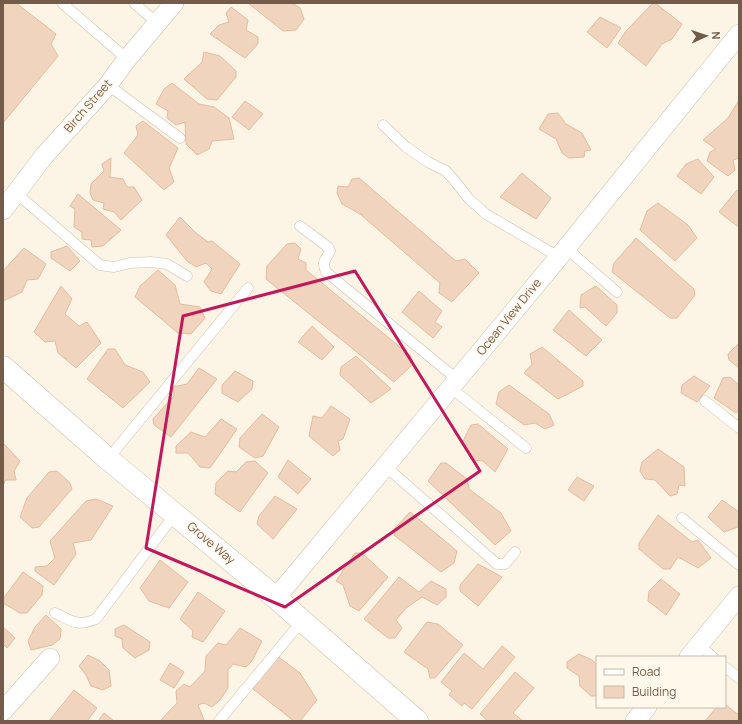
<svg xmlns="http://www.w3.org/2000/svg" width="742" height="724" font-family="Manrope,sans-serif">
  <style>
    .building { fill: #f1d4bd; stroke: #e4bc9d }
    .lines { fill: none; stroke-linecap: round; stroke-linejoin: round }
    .service-casing { stroke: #d0bfae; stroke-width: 11 }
    .minor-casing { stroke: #d0bfae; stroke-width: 20 }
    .secondary-casing { stroke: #d3bfab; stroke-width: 23 }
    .service { stroke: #fff; stroke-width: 10 }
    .minor { stroke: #fff; stroke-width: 19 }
    .secondary { stroke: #fff; stroke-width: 22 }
    .marked { fill: none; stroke: #c2185b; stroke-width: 3; stroke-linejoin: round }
    .labels { text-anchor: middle; stroke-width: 3; stroke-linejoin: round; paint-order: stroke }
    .street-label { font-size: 12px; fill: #755c4a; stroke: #fff8eb }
  </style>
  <rect width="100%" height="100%" fill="#fcf4e5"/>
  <path class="building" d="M3 3H16L56 34 51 44 58 56 3 123Z
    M248 3H292L300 8 304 19 296 30 283 31Z
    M653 3H655L682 24 672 39 662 44 646 66 618 43 626 31Z
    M231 7 248 20 246 30 258 37V44L245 58 210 34 219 25 229 22 226 13Z
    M600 17 621 28 607 48 587 32Z
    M204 52 220 56 236 71V77L217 100 207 99 184 79 202 62Z
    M172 83 199 104 214 107 229 118 234 139 212 141 209 149 197 155 186 144 185 122 176 125 167 118 168 111 156 104 164 89Z
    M739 100V158L733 160 735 170 728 176 707 161 710 152 716 149 703 140 728 118Z
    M245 101 263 114 249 130 232 117Z
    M558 113 566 124 582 133 591 150 585 151 584 157 569 158 562 153 556 139 539 129 548 114Z
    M143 121 178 148 169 168 174 182 164 190 124 153 138 135 136 126Z
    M111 158 110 177 123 179 127 187H134L142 200 121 220 114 212 103 209 104 203 93 200 90 193 91 184 104 171 102 164Z
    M698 159 714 177 701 194 677 176 686 164Z
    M522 173 551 198 536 219 500 197Z
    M359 178 456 261 465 259 479 273 452 302 439 293 440 283 360 214 342 204 337 193 338 186 348 187 352 179Z
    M737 190 739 192V225L737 226 719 212Z
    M78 194 121 230 103 246 92 247 91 240 82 239V232L74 227 75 209 70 206Z
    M658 203 688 225 697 238 675 261 640 230 647 211Z
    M180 217 196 233 208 242 212 241 240 264 221 294 211 291 204 282 212 269 206 263 196 267 187 261 166 235Z
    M636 238 694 289 695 295 677 318H670L612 272 614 263Z
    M295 243 301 249 298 259 306 263V270L411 356V366L394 382 266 279 267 266 287 244Z
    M67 246 80 261 70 271 51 258V252Z
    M24 248 46 264 38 279 27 280 22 292 3 301V271Z
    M158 270 175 285 180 304 200 307 205 318 191 334 178 333 135 297 140 286Z
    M61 286 72 299 65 314 79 326 87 322 101 343 76 368 58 353 55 341 45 342 34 332Z
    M596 286 617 305V313L606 326 585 307 580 308 581 295Z
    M419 291 442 311 435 322 442 327 433 338 402 312Z
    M569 310 602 340 586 356 553 330Z
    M312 326 334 347 322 360 298 342Z
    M739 343V368L729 360 728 354Z
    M542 347 583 381V386L558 399 524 373 532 364 530 354Z
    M108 349H115L125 365 143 372 150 382 123 408 87 379Z
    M356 356 391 389 371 403 340 375 341 367Z
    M199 368 217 379 171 437 154 425 153 419 174 396 173 387 187 384Z
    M235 371 253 381 252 389 238 402 222 393V385Z
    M694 376 710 386 697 402 681 393 682 385Z
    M730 377 739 385V410L736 413 714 398 723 378Z
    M509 385 549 414 554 425 545 429 535 423 524 425 496 404 499 392Z
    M331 406 350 419 343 439 338 441 340 450 333 456 309 436 313 416 322 418Z
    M262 414 279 427 263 456 255 458 239 447 240 438Z
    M221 419 237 429 210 468 200 467 188 453H176V446L191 432 205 437Z
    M478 424 508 449 495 472 483 461 472 460 462 443 471 425Z
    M3 443 20 461 14 471 16 480H6L3 485Z
    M658 449 684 467 685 486 679 485 677 494 670 496 655 480 645 479 640 471 642 462Z
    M288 460 311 479 298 494 278 477Z
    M255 461 268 473 240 512 215 494 216 483 228 471 236 472 246 462Z
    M441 463H446L467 479 469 489 501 513 511 531 495 545 428 481Z
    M57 471 70 483 72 489 39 527 32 528 20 517 27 498 49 472Z
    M577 477 594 486 584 501 568 490Z
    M275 496 297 509 273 539 257 524 259 516Z
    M96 499 113 506 91 540 73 543 76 554 54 585 35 571V567L47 566 55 558 50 541 86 501Z
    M722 500 739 512 738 527 724 532 708 517Z
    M410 512 457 551 454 563 441 572 394 535V529Z
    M658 515 692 542 698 540 711 558 698 568 678 557 670 569H663L639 549V543Z
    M355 553H362L388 577 359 611 350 606 343 585 336 581Z
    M160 560 188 582 169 608 149 601 140 588Z
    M478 564 502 577 478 606 460 591V585Z
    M23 572 43 586 42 595 27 613H20L3 603V599Z
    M399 577 419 592 431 581 446 589V597L437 605 422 597 406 608 396 620 402 628 395 638H388L364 619Z
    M661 579 680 594 666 615 648 601 649 591Z
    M198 592 225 611 203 642 192 637 193 631 180 619Z
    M46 615 61 629 60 639 52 645 31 650 28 641 35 627Z
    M427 622 438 624 463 645 435 678H430L428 669 404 652Z
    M124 625 150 642 149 650 135 658 123 648 122 639 115 636V629Z
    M3 627 15 638 7 648 4 645 3 647Z
    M240 628 262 641 252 661 246 667 233 664 228 670V688L220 700 212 707 204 703 198 705 204 720 202 721H160L177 703 176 691 184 684 190 687 205 671 206 656 218 643 226 645Z
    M502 646 515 657 472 709 464 703 462 706 449 695 452 691 441 682 464 653 483 669Z
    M579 654 592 660 597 665V696H591L580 686 579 676 567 668V662Z
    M88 655 100 661 109 670 111 686 103 690 91 686 86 675 79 666Z
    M276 655 300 673 317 700 300 721H294L253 689Z
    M170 663 184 672 174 688 160 680Z
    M515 672 534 688 513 713 523 721H488L480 714Z
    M74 690 97 708 87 721H49Z
    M725 704 737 714 739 712V721H705L717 707H725Z
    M104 713 114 721H98Z"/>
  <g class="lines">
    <defs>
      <path id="service" d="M62 3 127 59
        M134 3 157 23
        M108 85 180 138
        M383 125 406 147 428 162 446 171 454 180 469 199 486 214 559 257
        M16 193 100 265 114 267 130 263 151 262 167 264 187 276
        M300 226 328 247 330 251C326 260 321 260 326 272L458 380
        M566 248 617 292
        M451 388 526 448
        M705 401 739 428
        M108 459 248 288
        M385 466 497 564H505L515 552
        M682 518 739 565
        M55 613C72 621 77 627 96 619L175 514
        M699 645 713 657
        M725 667 739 678
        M219 721 302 621"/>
      <path id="minor" d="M3 210 44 156 108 85 127 59 174 3
        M276 598 559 257 739 34
        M689 657 739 596
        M3 711 50 658
        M635 721 647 707"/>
      <path id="secondary" d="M3 367 108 459 276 598 417 721"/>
    </defs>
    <use href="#service" class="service-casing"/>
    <use href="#minor" class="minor-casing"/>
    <use href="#secondary" class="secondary-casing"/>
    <use href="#service" class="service"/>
    <use href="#minor" class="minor"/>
    <use href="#secondary" class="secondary"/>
  </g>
  <path class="marked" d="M355 271 480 471 285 607 146 548 183 316Z"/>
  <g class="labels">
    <g class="street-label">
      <text transform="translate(88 106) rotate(-49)" y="4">Birch Street</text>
      <text transform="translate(509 317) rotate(-51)" y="4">Ocean View Drive</text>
      <text transform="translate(211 543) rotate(40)" y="4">Grove Way</text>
    </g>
  </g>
  <rect width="742" height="724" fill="none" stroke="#755c4a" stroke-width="8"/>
  <rect x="596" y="656" width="130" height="52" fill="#fff8eb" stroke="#c8baab"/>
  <rect x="604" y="669" width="20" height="6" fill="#ffffff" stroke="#c8baab"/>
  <text x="632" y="676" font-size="12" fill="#755c4a">Road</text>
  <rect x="604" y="686" width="20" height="12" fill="#f1d4bd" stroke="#c8baab"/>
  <text x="632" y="696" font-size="12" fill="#755c4a">Building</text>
  <g transform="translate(706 36) rotate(87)" stroke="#fff8eb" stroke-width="3" paint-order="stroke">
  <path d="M0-3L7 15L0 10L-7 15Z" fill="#755c4a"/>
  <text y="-6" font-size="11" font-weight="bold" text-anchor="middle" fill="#755c4a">N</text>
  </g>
</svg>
